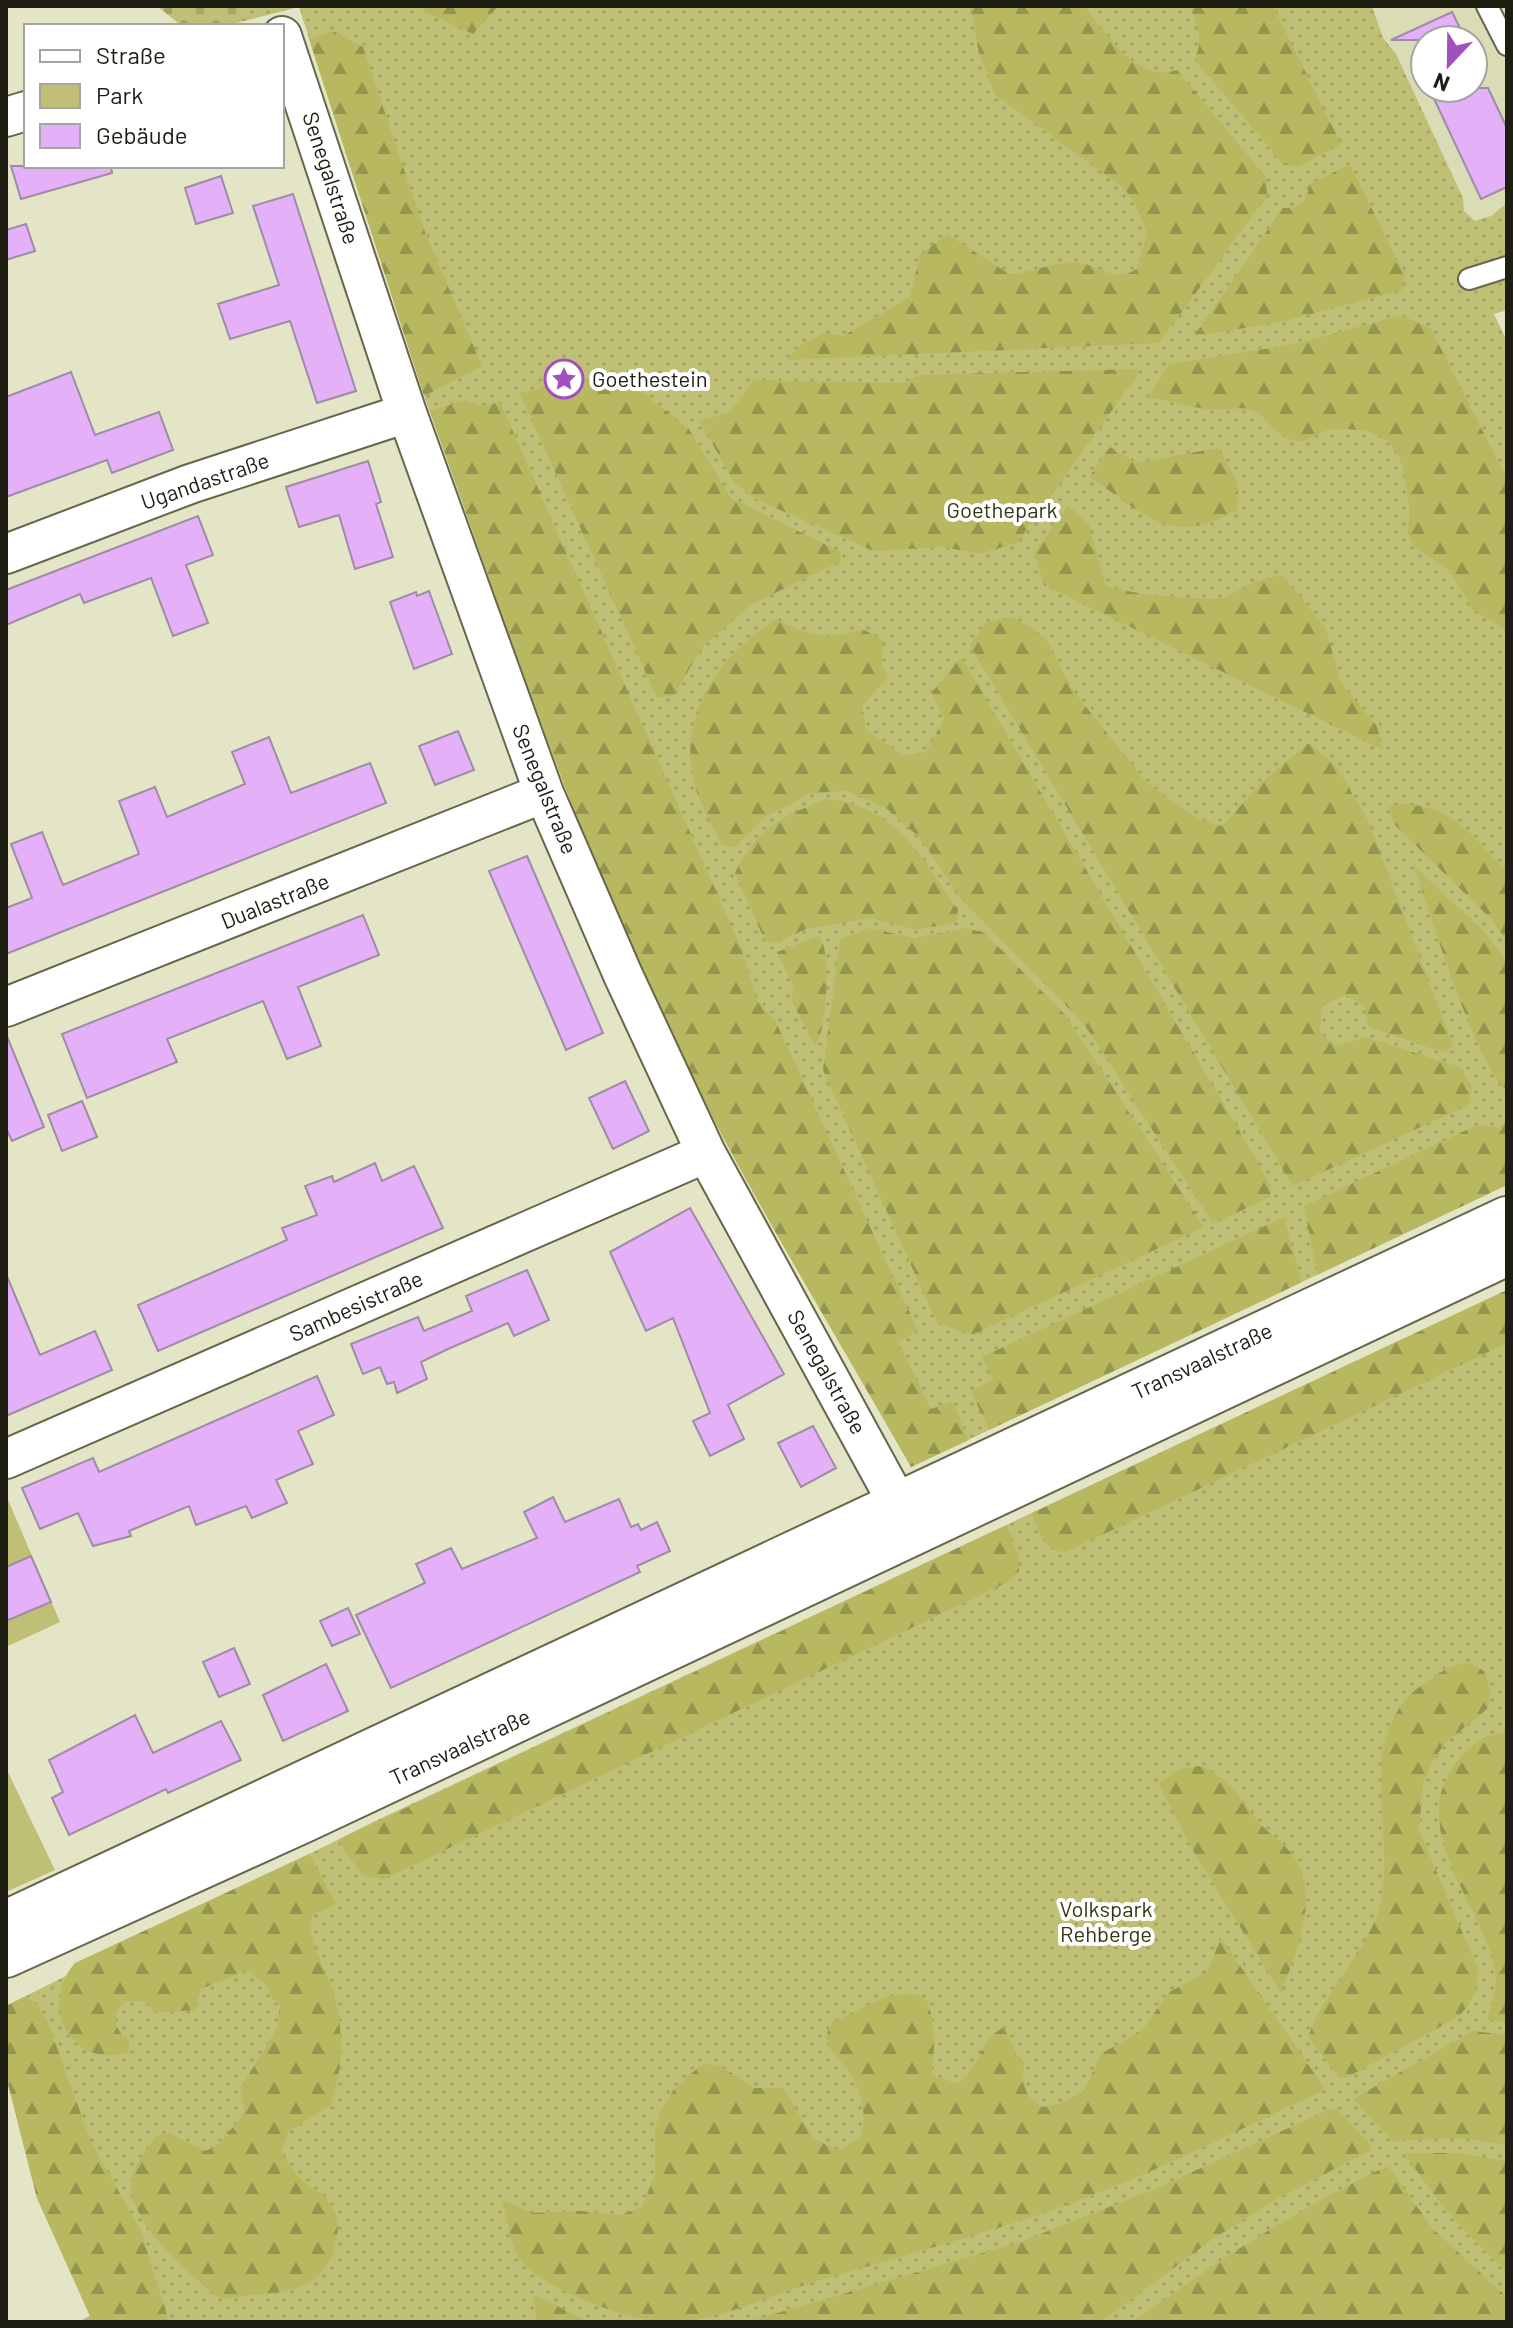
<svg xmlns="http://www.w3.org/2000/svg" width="1513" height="2328" font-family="Barlow,sans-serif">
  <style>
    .built { fill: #dadcb6; fill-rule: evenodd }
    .green { fill: url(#green-dots) }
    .forest { fill: url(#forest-firs) }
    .cemetery { fill: url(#cemetery-stones) }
    .pitch { fill: #bfc075 }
    .building { fill: #e4b0f8; stroke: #9d8ca4; stroke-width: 2 }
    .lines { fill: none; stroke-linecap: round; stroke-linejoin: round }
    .service-casing { stroke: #65664b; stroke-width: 24 }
    .minor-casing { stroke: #65664b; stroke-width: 42 }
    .tertiary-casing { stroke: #65664b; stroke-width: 48 }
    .service { stroke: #fff; stroke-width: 20 }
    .minor { stroke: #fff; stroke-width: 38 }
    .tertiary { stroke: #fff; stroke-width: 44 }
    .labels { text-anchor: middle; stroke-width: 8; stroke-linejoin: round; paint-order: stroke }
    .street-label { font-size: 22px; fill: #1d1d12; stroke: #fff }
    .poi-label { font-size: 22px; fill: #1d1d12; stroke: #fff; text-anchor: start }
    .park-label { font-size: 22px; fill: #363610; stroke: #fff }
  </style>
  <defs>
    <pattern id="green-dots" width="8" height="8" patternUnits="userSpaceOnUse" patternTransform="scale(2)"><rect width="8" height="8" fill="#bfc075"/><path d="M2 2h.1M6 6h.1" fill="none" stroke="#a4a564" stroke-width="1.8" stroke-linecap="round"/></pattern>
    <pattern id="forest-firs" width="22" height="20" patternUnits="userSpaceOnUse" patternTransform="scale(2)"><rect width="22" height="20" fill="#b7b860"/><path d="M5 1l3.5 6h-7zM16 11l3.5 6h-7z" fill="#94954e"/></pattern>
    <pattern id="cemetery-stones" width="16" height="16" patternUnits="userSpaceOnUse" patternTransform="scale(2)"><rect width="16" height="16" fill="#bfc075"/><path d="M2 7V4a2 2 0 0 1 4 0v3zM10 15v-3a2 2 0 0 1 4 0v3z" fill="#a4a564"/></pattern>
  </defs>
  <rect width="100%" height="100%" fill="#e3e5c6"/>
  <path class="built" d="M1340 6H1507V257L1465 270ZM1425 40H1473V88H1425Z"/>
  <path class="green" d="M257 6H1372L1383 38 1396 54 1463 198 1464 211 1475 221 1491 216 1507 203V310L1494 314 1507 341V1185L911 1467 728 1145 566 789 424 396 299 7 224 26Z
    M1507 1290V2322H79L90 2316 37 2198 6 2076V2006L371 1823Z"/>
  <path class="forest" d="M422 6H498L473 34 423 11Z
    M970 6H1084C1106 33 1137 84 1177 70L1266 177 1267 196 1159 343 787 360 799 346 823 333 843 336 910 297 920 255 947 234 1011 275C1031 271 1054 263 1075 263 1097 262 1116 286 1137 268L1147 234 1139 211 1124 188 995 95 979 53Z
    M1190 6H1273L1341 144 1298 167 1283 164 1194 59C1205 42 1196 23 1190 6Z
    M333 31 363 47 425 232 482 366 424 396 309 39Z
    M1350 164 1405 276 1402 290 1277 323 1194 336 1283 208C1299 209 1308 200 1309 185Z
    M1402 315 1431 329 1507 479V631L1472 609 1451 572 1413 545 1407 532C1412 511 1408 499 1405 478 1399 437 1374 428 1335 429 1320 429 1310 443 1295 441 1271 436 1268 415 1251 410 1240 406 1225 410 1214 410 1192 408 1170 400 1148 398L1169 364 1295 344Z
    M1136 369 1138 374 1017 543 978 554 944 547 874 551 757 500 734 483 700 421 730 412 754 380 903 383 920 375Z
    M573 377 611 381 646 395 689 429 731 498 841 552 840 562 752 604 703 646 674 695 657 698 520 394Z
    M466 400 480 406 500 402 743 952 757 1000 776 1022 918 1331 898 1342 931 1409 952 1401 969 1440 911 1467C818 1304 718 1143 641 972 560 790 497 599 430 411Z
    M1110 447 1136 463 1218 448 1238 483 1237 510C1168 549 1146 513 1089 477Z
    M1068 505 1089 525 1106 586 1142 594 1206 599 1224 598 1257 581 1282 575 1325 627 1342 685 1377 726 1383 750 1044 585 1034 553Z
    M1013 617 1045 637 1071 688 1146 782 1192 815 1218 826 1223 825 1263 781 1309 743 1336 766 1368 820 1453 1045 1447 1052 1436 1050 1369 1027 1364 1005 1345 995 1322 1006 1320 1033 1336 1046 1365 1037 1460 1067 1472 1088 1468 1105 1293 1186 970 645 986 622Z
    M776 619C807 636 829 641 862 629L883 640 882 665 888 678 862 706 866 729 903 756 926 752 944 719 932 692 960 658 964 661 1271 1185 1270 1197 1213 1224 1084 1024 963 901 920 838 886 808 847 791 812 793 765 817 736 847 722 846C713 825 697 801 693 778 679 710 722 653 776 619Z
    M826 799C897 806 921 856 958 910L956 922 916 930 870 918 806 929 773 944 765 941 735 873C756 828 781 817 826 799Z
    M1402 804C1456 806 1471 836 1507 871V941L1492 920 1395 825 1388 807Z
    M1414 866 1486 933 1507 964V1090C1475 1065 1430 912 1414 866Z
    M869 928 914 938 966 928 985 933 1067 1017 1204 1227 972 1335 937 1323 823 1070 840 939Z
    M819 936C832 948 827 1031 815 1046L791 1000 794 988 777 952Z
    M1507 1120V1185L1317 1275 1304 1206 1477 1125 1499 1128Z
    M1284 1217 1302 1282 989 1430 971 1391 993 1380 982 1357Z
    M1507 1290V1343L1066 1552C1042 1551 1040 1533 1032 1513Z
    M1007 1525 1019 1558V1571L1006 1583 384 1879 363 1876 338 1840Z
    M1470 1663 1484 1671 1491 1692 1487 1709 1444 1744 1431 1765 1423 1783 1419 1830 1478 1969C1477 1991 1473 2002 1458 2017L1346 2078 1338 2077 1309 2037C1314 2007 1364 1953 1377 1915 1403 1839 1345 1737 1427 1681 1442 1671 1451 1664 1470 1663Z
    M1507 1734V2023L1487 2019C1492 2002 1499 1982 1494 1964 1477 1898 1403 1823 1460 1758 1472 1744 1487 1732 1507 1734Z
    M1199 1766C1227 1775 1239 1797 1256 1819 1266 1832 1281 1840 1291 1853 1323 1892 1296 1952 1281 1993L1193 1851 1158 1783 1180 1769Z
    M309 1854 336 1904 313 1915C304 1940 327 1968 334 1993 344 2031 343 2068 331 2105L289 2131 281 2152C286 2160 292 2170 299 2177 309 2187 325 2193 331 2205 340 2220 339 2230 335 2246 320 2302 266 2290 222 2299 192 2279 130 2223 131 2184 131 2167 147 2149 157 2135L169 2133 205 2151 215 2147 245 2114 240 2089 277 2028 280 2007 268 1994 271 1990 248 1970 201 1989 195 2010 154 2013 145 2001H125C111 2013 113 2030 129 2040V2052C74 2071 36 2007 75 1963Z
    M1221 1938 1323 2086 1322 2091C1233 2133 1143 2179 1050 2211 974 2237 895 2258 818 2281 766 2296 715 2324 661 2322 630 2321 535 2286 519 2258 510 2242 507 2218 502 2200L532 2213 582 2211 621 2215 642 2207 655 2174V2128L662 2108 674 2089 699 2067 708 2064 722 2067 755 2088H783L814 2139 839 2150 860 2138C868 2121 862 2093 852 2076 841 2056 816 2048 832 2022 861 2010 893 1985 925 1998 937 2019 934 2051 932 2075L958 2084C979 2069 980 2039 1004 2027L1017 2055 1024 2063C1022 2083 1023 2095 1042 2107L1059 2104 1084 2091 1101 2054 1143 2029 1169 1992 1207 1972Z
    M24 1997 38 2004 49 2025 91 2142 141 2231 169 2322H79L90 2316 37 2198 6 2076V2006Z
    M1473 2031 1507 2035V2145L1463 2138 1392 2141 1353 2099Z
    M1330 2109H1337L1371 2145V2150L1279 2198 1214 2238 1101 2322H747L1020 2242 1155 2189Z
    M1405 2153H1456L1507 2161V2271C1466 2235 1434 2199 1405 2153Z
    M1388 2166 1433 2229 1507 2297V2322H1133C1215 2262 1296 2209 1388 2166Z
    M538 2296 588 2322H537L533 2298Z"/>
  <path class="cemetery" d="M157 6H257L224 26H182Z"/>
  <path class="pitch" d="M6 1495 60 1622 6 1647Z
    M6 1768 55 1870 6 1892Z"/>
  <path class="building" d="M1452 12 1466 40H1391Z
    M1429 88H1488L1507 128V187L1481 199Z
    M11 166H111L112 173 21 199Z
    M221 176 233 213 196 224 185 188Z
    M293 194 356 391 317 403 290 321 230 339 218 304 279 285 253 206Z
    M26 224 35 251 6 260V230Z
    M71 372 95 435 159 412 173 450 112 473 107 460 6 497V397Z
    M368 461 381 502 376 504 393 557 355 569 339 515 299 527 286 487Z
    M198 516 213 555 186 565 208 623 173 636 151 578 84 603 80 594 6 625V590Z
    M429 591 452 654 414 669 390 602 416 592 417 596Z
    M458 731 474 770 435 785 419 746Z
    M269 737 291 793 370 763 386 803 6 954V908L32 898 11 844 42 832 63 885 139 854 119 801 155 787 167 817 245 784 232 752Z
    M527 856 603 1033 566 1050 489 871Z
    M363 915 379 955 298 987 321 1046 287 1059 263 1001 167 1039 177 1062 87 1098 62 1034Z
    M6 1034 44 1127 12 1141 6 1128Z
    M625 1081 649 1131 613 1149 589 1098Z
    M82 1101 97 1137 62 1151 48 1115Z
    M375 1163 382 1181 414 1166 443 1228 158 1351 138 1305 287 1240 282 1228 317 1215 305 1186 332 1176 334 1182Z
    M690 1208 784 1374 728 1405 744 1439 710 1456 693 1421 710 1413 673 1318 646 1331 610 1252Z
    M527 1270 549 1320 514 1336 508 1323 448 1349 421 1362 427 1379 397 1393 394 1382 387 1384 380 1367 363 1374 351 1344 418 1317 424 1331 472 1311 466 1296Z
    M6 1274 40 1355 95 1331 112 1370 6 1416Z
    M317 1376 334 1415 298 1431 313 1464 276 1480 287 1503 252 1518 246 1506 196 1525 189 1506 129 1531 131 1536 93 1546 78 1513 40 1529 22 1488 93 1458 99 1472Z
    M813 1426 836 1468 801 1487 778 1443Z
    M553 1497 565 1522 619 1499 631 1527 638 1524 641 1530 657 1522 670 1551 637 1566 640 1572 391 1688 356 1615 425 1583 416 1564 451 1548 462 1569 537 1538 524 1512Z
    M31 1556 51 1602 6 1621V1567Z
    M348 1608 360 1634 332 1646 320 1621Z
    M234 1648 250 1684 219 1697 203 1662Z
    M326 1664 348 1711 283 1741 263 1695Z
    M135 1715 153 1753 221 1721 241 1760 168 1793 166 1789 69 1835 52 1798 63 1792 49 1760Z"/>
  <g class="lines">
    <defs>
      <path id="service" d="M1487 6 1507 45
        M1469 279 1507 267"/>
      <path id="minor" d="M282 36 407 413 544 793 623 975 706 1153 898 1504
        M6 117 26 111
        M6 554 190 484 407 413
        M6 1007 544 793
        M6 1459 706 1153"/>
      <path id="tertiary" d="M6 1923 1507 1219
        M6 1955 306 1819 1507 1253"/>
    </defs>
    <use href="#service" class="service-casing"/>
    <use href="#minor" class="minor-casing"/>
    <use href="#tertiary" class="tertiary-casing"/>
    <use href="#service" class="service"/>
    <use href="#minor" class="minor"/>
    <use href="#tertiary" class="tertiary"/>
  </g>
  <defs>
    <symbol id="sight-ring" viewBox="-11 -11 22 22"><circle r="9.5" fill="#fff" stroke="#a250bf" stroke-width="1.5"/><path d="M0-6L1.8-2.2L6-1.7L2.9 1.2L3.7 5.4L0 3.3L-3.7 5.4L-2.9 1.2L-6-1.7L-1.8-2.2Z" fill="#a250bf"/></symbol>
  </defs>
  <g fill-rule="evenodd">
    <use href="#sight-ring" x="542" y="357" width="44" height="44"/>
  </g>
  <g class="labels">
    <g class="street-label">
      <text transform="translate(331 178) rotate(72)" y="8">Senegalstraße</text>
      <text transform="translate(205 481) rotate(-19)" y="8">Ugandastraße</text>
      <text transform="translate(545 789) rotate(68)" y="8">Senegalstraße</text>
      <text transform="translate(275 901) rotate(-22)" y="8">Dualastraße</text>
      <text transform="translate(356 1306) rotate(-24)" y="8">Sambesistraße</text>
      <text transform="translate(1202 1361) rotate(-25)" y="8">Transvaalstraße</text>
      <text transform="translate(827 1372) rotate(61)" y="8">Senegalstraße</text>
      <text transform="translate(460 1747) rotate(-25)" y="8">Transvaalstraße</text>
    </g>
    <g class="poi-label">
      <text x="592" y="387">Goethestein</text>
    </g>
    <g class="park-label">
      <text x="1002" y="518">Goethepark</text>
      <text x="1106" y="1917">Volkspark<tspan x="1106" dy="25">Rehberge</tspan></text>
    </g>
  </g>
  <rect width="1513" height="2328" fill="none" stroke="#1d1d12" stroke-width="16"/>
  <rect x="24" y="24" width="260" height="144" fill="#ffffff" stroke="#a5a5a0" stroke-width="2"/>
  <rect x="40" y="50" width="40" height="12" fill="#ffffff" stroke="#a5a5a0" stroke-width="2"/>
  <text x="96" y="64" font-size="24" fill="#1d1d12">Straße</text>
  <rect x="40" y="84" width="40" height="24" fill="#bfc075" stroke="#a5a5a0" stroke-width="2"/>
  <text x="96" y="104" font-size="24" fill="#1d1d12">Park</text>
  <rect x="40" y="124" width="40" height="24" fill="#e4b0f8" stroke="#a5a5a0" stroke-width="2"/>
  <text x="96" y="144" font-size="24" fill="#1d1d12">Gebäude</text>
  <g transform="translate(1449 64) rotate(202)"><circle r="38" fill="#ffffff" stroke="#a5a5a0" stroke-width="2"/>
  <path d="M0-6L14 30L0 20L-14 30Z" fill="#a250bf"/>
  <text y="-12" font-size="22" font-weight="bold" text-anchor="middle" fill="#1d1d12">N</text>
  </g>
</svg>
